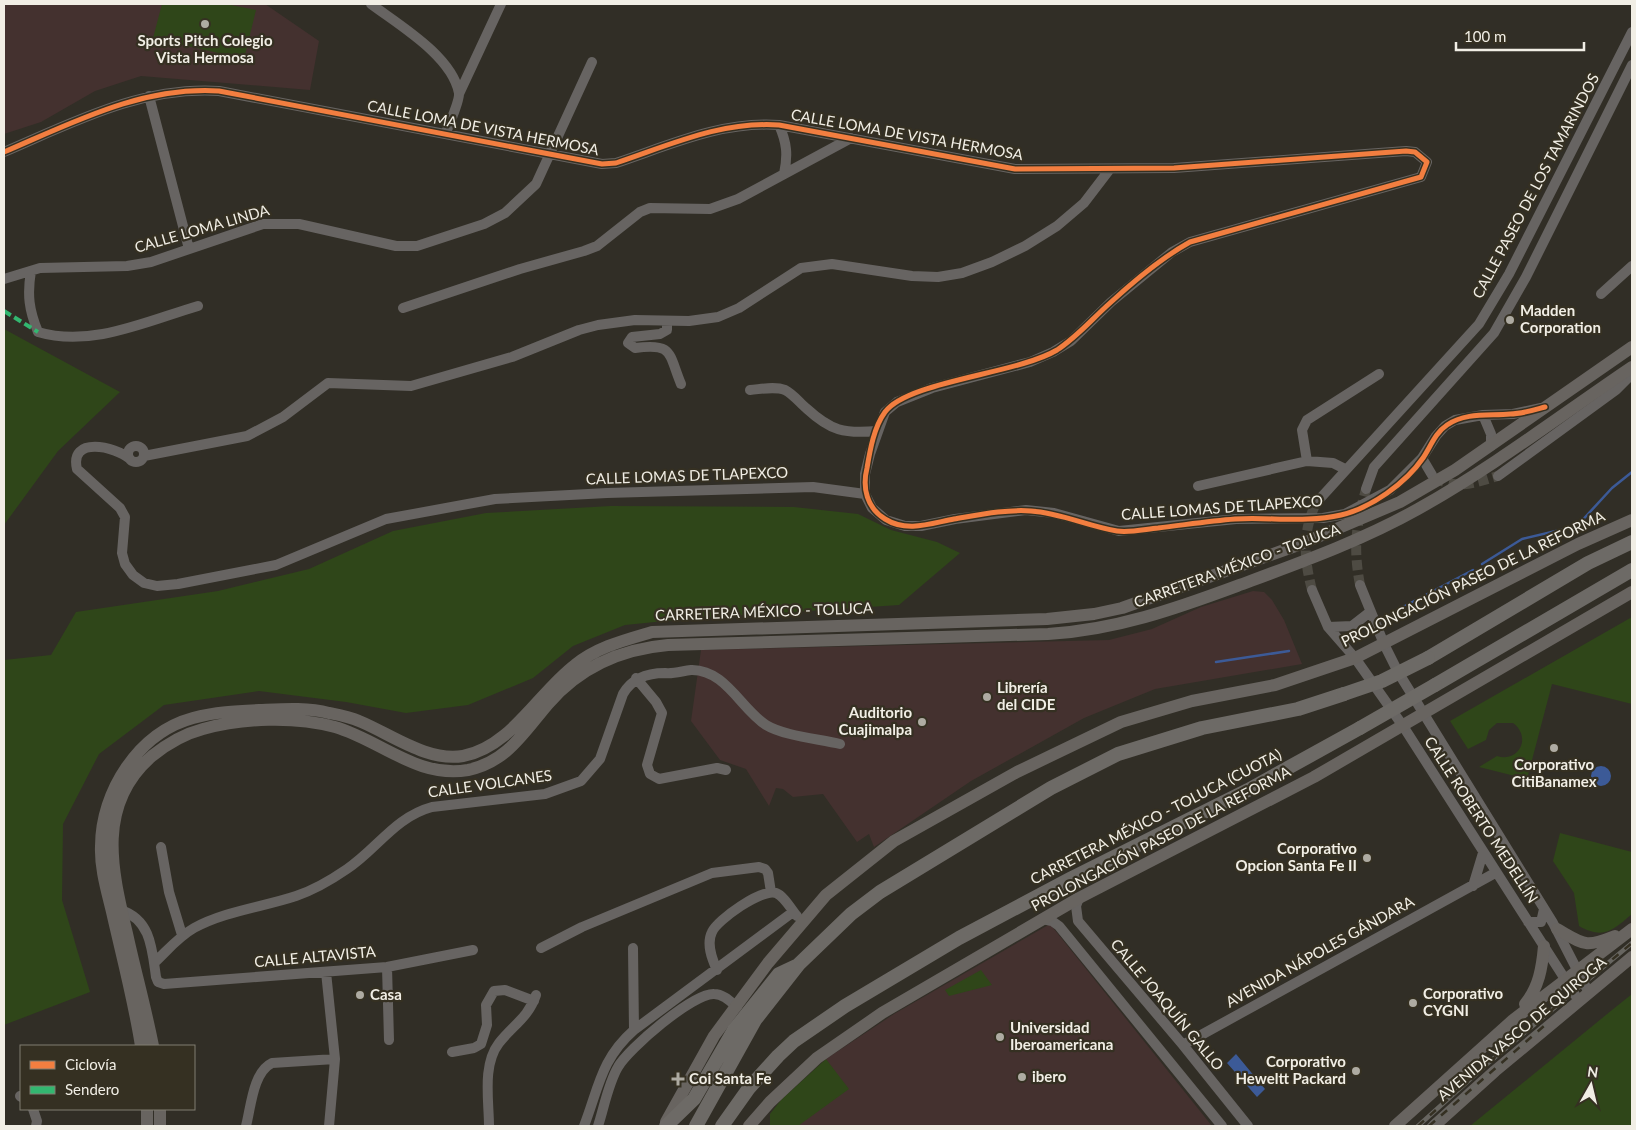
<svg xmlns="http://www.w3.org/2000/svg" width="1636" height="1130" font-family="Lato,sans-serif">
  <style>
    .education { fill: #44312f }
    .green { fill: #2f4619 }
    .water { fill: #3c5a97 }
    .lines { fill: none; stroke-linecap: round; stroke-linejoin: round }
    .stream { stroke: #3c5a97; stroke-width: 2.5 }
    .minor-tunnel { stroke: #4e4b43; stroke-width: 10; stroke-dasharray: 10 5; stroke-linecap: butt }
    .minor { stroke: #676462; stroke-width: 10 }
    .major { stroke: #686460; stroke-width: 12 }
    .highway { stroke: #6d6a66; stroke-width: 14 }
    .rail-casing { stroke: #676560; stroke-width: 4.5 }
    .rail { stroke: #353022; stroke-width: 2.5; stroke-dasharray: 8; stroke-linecap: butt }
    .highway-bridge { stroke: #6d6a66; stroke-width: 14 }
    .quiet { stroke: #33b770; stroke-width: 4; stroke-dasharray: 8 4; stroke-linecap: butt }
    .cycleway-casing { stroke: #353022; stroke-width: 8 }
    .cycleway { stroke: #f27e40; stroke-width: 5 }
    .poi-dot { fill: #aeaba2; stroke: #353022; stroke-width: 2 }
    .labels { text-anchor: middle; stroke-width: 4.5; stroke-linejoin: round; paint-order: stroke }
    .poi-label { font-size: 15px; font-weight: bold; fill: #f1eee5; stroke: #353022; text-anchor: start }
    .street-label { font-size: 15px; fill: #f1eee5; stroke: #353022 }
  </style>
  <rect width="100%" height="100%" fill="#312e26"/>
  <path class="education" d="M4 4H265L319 41 310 90 141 76 95 91 41 122 4 134Z
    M1253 591 1264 592 1272 600 1284 620 1302 664 1155 689 1084 718 971 781 874 847 869 834 857 842 823 794 793 797 783 789 776 788 769 806 746 769 720 760 691 721 701 650 1109 640 1152 629 1201 607Z
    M1050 924 1212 1126H770L826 1059 894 1014Z"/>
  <path class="green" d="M162 4H226L256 10 244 59 153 38Z
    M4 329 120 392 58 451 4 525Z
    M611 506 794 507 858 514 891 530 937 542 960 553 899 605 685 619 625 625 573 646 533 678 468 705 406 713 346 702 259 691 164 705 99 754 63 824 62 900 90 992 4 1025V660L51 655 76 612 218 591 309 569 393 531 486 513Z
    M1632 617V704L1552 684 1527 779 1479 767 1497 756C1519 763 1532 737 1513 723H1497L1489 730 1486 740 1468 749 1450 721Z
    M1560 833 1632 852V914C1613 930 1604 940 1579 926L1574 893 1553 861Z
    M981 970 992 985 949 996 945 990Z
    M1632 994V1126H1470L1612 1010Z
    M826 1059 849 1089 798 1126H770V1114L781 1100Z"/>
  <path class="water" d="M1591 776a10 10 0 1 1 20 0a10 10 0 1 1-20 0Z
    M1236 1054 1265 1089 1257 1097 1227 1063Z"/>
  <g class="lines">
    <path class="stream" d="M1482 564 1522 539 1577 526 1612 488 1632 472
      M1401 608 1473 570
      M1216 662 1289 651"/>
    <path class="minor-tunnel" d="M1435 477C1455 491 1477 482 1498 476
      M1360 585C1353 547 1356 526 1366 489
      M1312 590C1304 559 1302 533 1316 503"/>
    <path class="minor" d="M371 4C399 25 452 56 459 93 460 101 449 124 446 133
      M459 94 501 4
      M149 96 189 249
      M779 125C787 143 788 155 784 174
      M4 152C74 122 142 86 219 91L602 164 616 163C670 145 721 121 779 125L1015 169 1174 168 1406 151 1415 152 1427 162 1421 177 1190 242 1172 252 1111 302 1071 341 1053 352 1030 362 932 388 897 402 885 412 870 454 865 474V494L872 508 886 520 905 526H921L955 519 1026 510 1054 513 1119 531 1236 519 1323 518 1345 514 1390 490 1422 458 1436 436 1445 426 1455 420 1483 415 1513 414 1541 408
      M31 271C27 295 29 310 38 332 91 348 147 321 198 306
      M4 279 40 268 127 266 151 262 263 224H299L396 246H417L484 224 505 213 536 184 592 62
      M1601 294 1632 266
      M403 308 520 269 584 251 597 246 640 212 650 208 710 209 738 199 851 138
      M667 321V330L660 334 632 337 628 343 635 348C673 343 668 352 681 384
      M750 390C762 389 775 386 785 390 793 394 800 403 806 408 831 431 844 434 877 431
      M1483 415 1491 434V446
      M128 454a8 8 0 1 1 16 0a8 8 0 1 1-16 0Z
      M144 456 247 436 283 417 328 383 411 386 512 357 579 330 598 325 635 320 689 321 718 317 739 308 801 268 832 264 912 276 938 277 962 273 992 262 1025 246 1057 226 1084 203 1110 169
      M1422 458 1432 475
      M130 459C115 446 69 436 77 469L120 508 125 517 122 553 125 564 133 575 144 583 157 586 178 584 276 565 386 519 495 499 607 493 813 487 865 494
      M1307 461 1302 430 1307 420 1379 374
      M1498 476 1616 390 1632 374
      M1198 486 1307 461 1333 463 1345 469
      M1366 489 1374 467 1494 333 1526 277 1632 65
      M1316 503 1479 324 1509 274 1632 32
      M1360 585 1384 644 1398 672 1553 923 1589 993
      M1312 590 1328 627 1355 658 1403 726 1579 1001
      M1328 627 1352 626 1370 612
      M636 678 656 702 662 713 647 765 650 774 659 779 717 768 726 770
      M161 847 169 892 182 935
      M1473 886 1483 853
      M1079 898 1076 906 1078 921 1183 1045 1248 1126
      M121 910C151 920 152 949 156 977L158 982 164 984 387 967 473 950
      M1042 919 1052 921 1059 926 1222 1126
      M1528 922H1541L1544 909
      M541 948 582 927 712 873 759 867 765 869 768 873 771 892
      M633 948 634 1030
      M154 963C167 951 178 937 194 928 225 911 263 907 296 896 314 890 331 880 347 869 377 849 395 817 432 807L545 794 581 781 600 759 623 694C632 678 647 673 665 673 674 674 682 671 691 670 725 669 741 709 766 725 784 736 820 739 840 744
      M387 967 389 1040
      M717 970C712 959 706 944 712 932 717 920 762 888 776 893 784 896 791 909 797 916
      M326 972 335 1059 329 1126
      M1183 1045 1495 873
      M452 1052 474 1048 481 1044 487 1025 486 1005 494 991 505 990 534 1001
      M20 1096 21 1097
      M33 1109 37 1121 36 1126
      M246 1126C251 1107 253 1072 272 1063L335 1059
      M489 1126C489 1101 482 1065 499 1043 513 1025 528 1018 536 995
      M584 1126C599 1087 601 1059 634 1030L793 912
      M598 1126C604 1108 608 1084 618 1067 628 1049 693 993 714 994 723 994 730 1001 737 1007"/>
    <path class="major" d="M1557 929C1585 945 1585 948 1615 936
      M1525 1004C1539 987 1542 968 1544 946
      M141 1046C134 1001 122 956 112 912 107 891 100 868 101 846 101 792 138 733 193 718 215 712 236 711 259 710 282 709 307 707 329 713 339 715 350 717 359 721 391 734 427 762 463 756 511 747 538 693 575 665 597 647 625 640 652 632L1047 619 1094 614 1122 608 1301 544 1400 502 1455 470 1632 347
      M153 1046C146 1010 136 974 128 938 113 874 94 806 152 756 167 744 184 734 203 729 242 718 295 716 335 727 380 740 418 779 468 770 507 762 524 732 548 704 579 668 621 649 668 645L1048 634C1115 630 1175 609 1237 586 1299 563 1361 541 1418 509 1493 467 1561 415 1632 367
      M666 1122 714 1036 768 963 826 895 894 841 1017 772 1121 722 1192 701 1275 685 1355 658 1578 544 1632 520
      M147 1126V1109
      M160 1126V1109
      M749 1126 770 1102 817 1058 882 1013 1079 898 1314 777 1632 592
      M1395 1126 1513 1020 1632 929
      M1434 1126 1495 1071 1632 957"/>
    <path class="highway" d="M1428 658 1588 563 1632 542
      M1435 685 1632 570
      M666 1126 694 1099 734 1030 779 974 796 966
      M696 1126 755 1020 799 964 851 914 880 892 1051 788 1118 754 1202 728 1298 709 1344 694
      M722 1126 749 1088 778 1056 794 1041 845 1006 959 938 1072 878 1248 790 1360 728"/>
    <defs>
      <path id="rail" d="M1418 1126 1487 1064 1632 943
        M1429 1126 1544 1026"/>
    </defs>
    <use href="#rail" class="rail-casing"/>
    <use href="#rail" class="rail"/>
    <path class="highway-bridge" d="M1344 694 1382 681 1428 658
      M1360 728 1435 685"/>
    <path class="quiet" d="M4 311 38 332"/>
    <defs>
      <path id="cycleway" d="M4 152C74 122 142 86 219 91L602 164 616 163C670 145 721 121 779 125L1015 169 1174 168 1406 151 1415 152 1427 162 1421 177 1190 242C1161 258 1134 281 1110 303 1092 319 1077 337 1057 350 1017 374 908 381 885 412 874 427 870 450 867 468 862 488 867 508 885 519 907 533 932 523 954 519 978 515 1007 509 1031 511 1061 513 1087 526 1117 531 1130 533 1146 529 1158 528 1184 525 1209 521 1235 519 1271 517 1306 523 1341 515 1371 508 1406 483 1423 458 1431 446 1435 433 1447 425 1466 412 1489 416 1510 414 1522 414 1534 410 1545 407"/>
    </defs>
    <use href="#cycleway" class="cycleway-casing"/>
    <use href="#cycleway" class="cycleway"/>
  </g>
  <g class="poi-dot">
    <circle cx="205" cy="24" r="5"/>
    <circle cx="1510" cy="320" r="5"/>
    <circle cx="987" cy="697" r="5"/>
    <circle cx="922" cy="722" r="5"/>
    <circle cx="1554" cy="748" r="5"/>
    <circle cx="1367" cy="858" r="5"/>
    <circle cx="360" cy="995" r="5"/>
    <circle cx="1413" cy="1003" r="5"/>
    <circle cx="1000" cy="1037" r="5"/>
    <circle cx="1356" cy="1071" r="5"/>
    <circle cx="1022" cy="1077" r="5"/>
    <path d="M675.5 1071.5h5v5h5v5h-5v5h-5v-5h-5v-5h5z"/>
  </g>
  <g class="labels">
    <g class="poi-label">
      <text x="205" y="46" text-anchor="middle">Sports Pitch Colegio<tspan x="205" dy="17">Vista Hermosa</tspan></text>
      <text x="1520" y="316">Madden<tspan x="1520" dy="17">Corporation</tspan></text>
      <text x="997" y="693">Librería<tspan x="997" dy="17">del CIDE</tspan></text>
      <text x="912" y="718" text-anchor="end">Auditorio<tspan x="912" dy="17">Cuajimalpa</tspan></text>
      <text x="1554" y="770" text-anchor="middle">Corporativo<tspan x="1554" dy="17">CitiBanamex</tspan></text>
      <text x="1357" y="854" text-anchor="end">Corporativo<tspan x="1357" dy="17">Opcion Santa Fe II</tspan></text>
      <text x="1423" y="999">Corporativo<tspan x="1423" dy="17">CYGNI</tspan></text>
      <text x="370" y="1000">Casa</text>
      <text x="1010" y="1033">Universidad<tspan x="1010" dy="17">Iberoamericana</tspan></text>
      <text x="1346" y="1067" text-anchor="end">Corporativo<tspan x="1346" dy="17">Heweltt Packard</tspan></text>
      <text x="1032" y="1082">ibero</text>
      <text x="689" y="1084">Coi Santa Fe</text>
    </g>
    <g class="street-label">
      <text transform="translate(483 128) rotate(11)" y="5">CALLE LOMA DE VISTA HERMOSA</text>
      <text transform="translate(907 135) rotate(10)" y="5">CALLE LOMA DE VISTA HERMOSA</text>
      <text transform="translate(1536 186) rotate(-62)" y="5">CALLE PASEO DE LOS TAMARINDOS</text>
      <text transform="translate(202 229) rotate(-16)" y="5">CALLE LOMA LINDA</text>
      <text transform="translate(687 476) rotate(-2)" y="5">CALLE LOMAS DE TLAPEXCO</text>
      <text transform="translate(1222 508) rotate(-4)" y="5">CALLE LOMAS DE TLAPEXCO</text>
      <text transform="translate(1237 566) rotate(-20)" y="5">CARRETERA MÉXICO - TOLUCA</text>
      <text transform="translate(1473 579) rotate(-26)" y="5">PROLONGACIÓN PASEO DE LA REFORMA</text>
      <text transform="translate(764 612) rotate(-2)" y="5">CARRETERA MÉXICO - TOLUCA</text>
      <text transform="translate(490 784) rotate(-8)" y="5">CALLE VOLCANES</text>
      <text transform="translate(1156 817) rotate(-27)" y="5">CARRETERA MÉXICO - TOLUCA (CUOTA)</text>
      <text transform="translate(1481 820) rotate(57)" y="5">CALLE ROBERTO MEDELLÍN</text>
      <text transform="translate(1161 839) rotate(-28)" y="5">PROLONGACIÓN PASEO DE LA REFORMA</text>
      <text transform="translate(1320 952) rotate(-29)" y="5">AVENIDA NÁPOLES GÁNDARA</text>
      <text transform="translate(315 957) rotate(-5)" y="5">CALLE ALTAVISTA</text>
      <text transform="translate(1167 1005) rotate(50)" y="5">CALLE JOAQUÍN GALLO</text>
      <text transform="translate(1522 1029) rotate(-40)" y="5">AVENIDA VASCO DE QUIROGA</text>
    </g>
  </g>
  <rect width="1636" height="1130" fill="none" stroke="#f1eee5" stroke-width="10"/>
  <rect x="20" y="1045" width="175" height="65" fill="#353022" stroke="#807c70"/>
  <rect x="30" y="1061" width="25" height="8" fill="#f27e40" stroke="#807c70"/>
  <text x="65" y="1070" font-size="15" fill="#f1eee5">Ciclovía</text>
  <rect x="30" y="1086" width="25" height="8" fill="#33b770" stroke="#807c70"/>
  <text x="65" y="1095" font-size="15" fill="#f1eee5">Sendero</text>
  <g transform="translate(1591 1085) rotate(8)" stroke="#353022" stroke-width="4" paint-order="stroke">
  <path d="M0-4L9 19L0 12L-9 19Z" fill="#f1eee5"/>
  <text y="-8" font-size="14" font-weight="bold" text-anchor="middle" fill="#f1eee5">N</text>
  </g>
  <path d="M1456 42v8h128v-8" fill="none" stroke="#f1eee5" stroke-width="2.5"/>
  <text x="1464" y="42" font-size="15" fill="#f1eee5" stroke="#353022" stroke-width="4" paint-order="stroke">100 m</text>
</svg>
